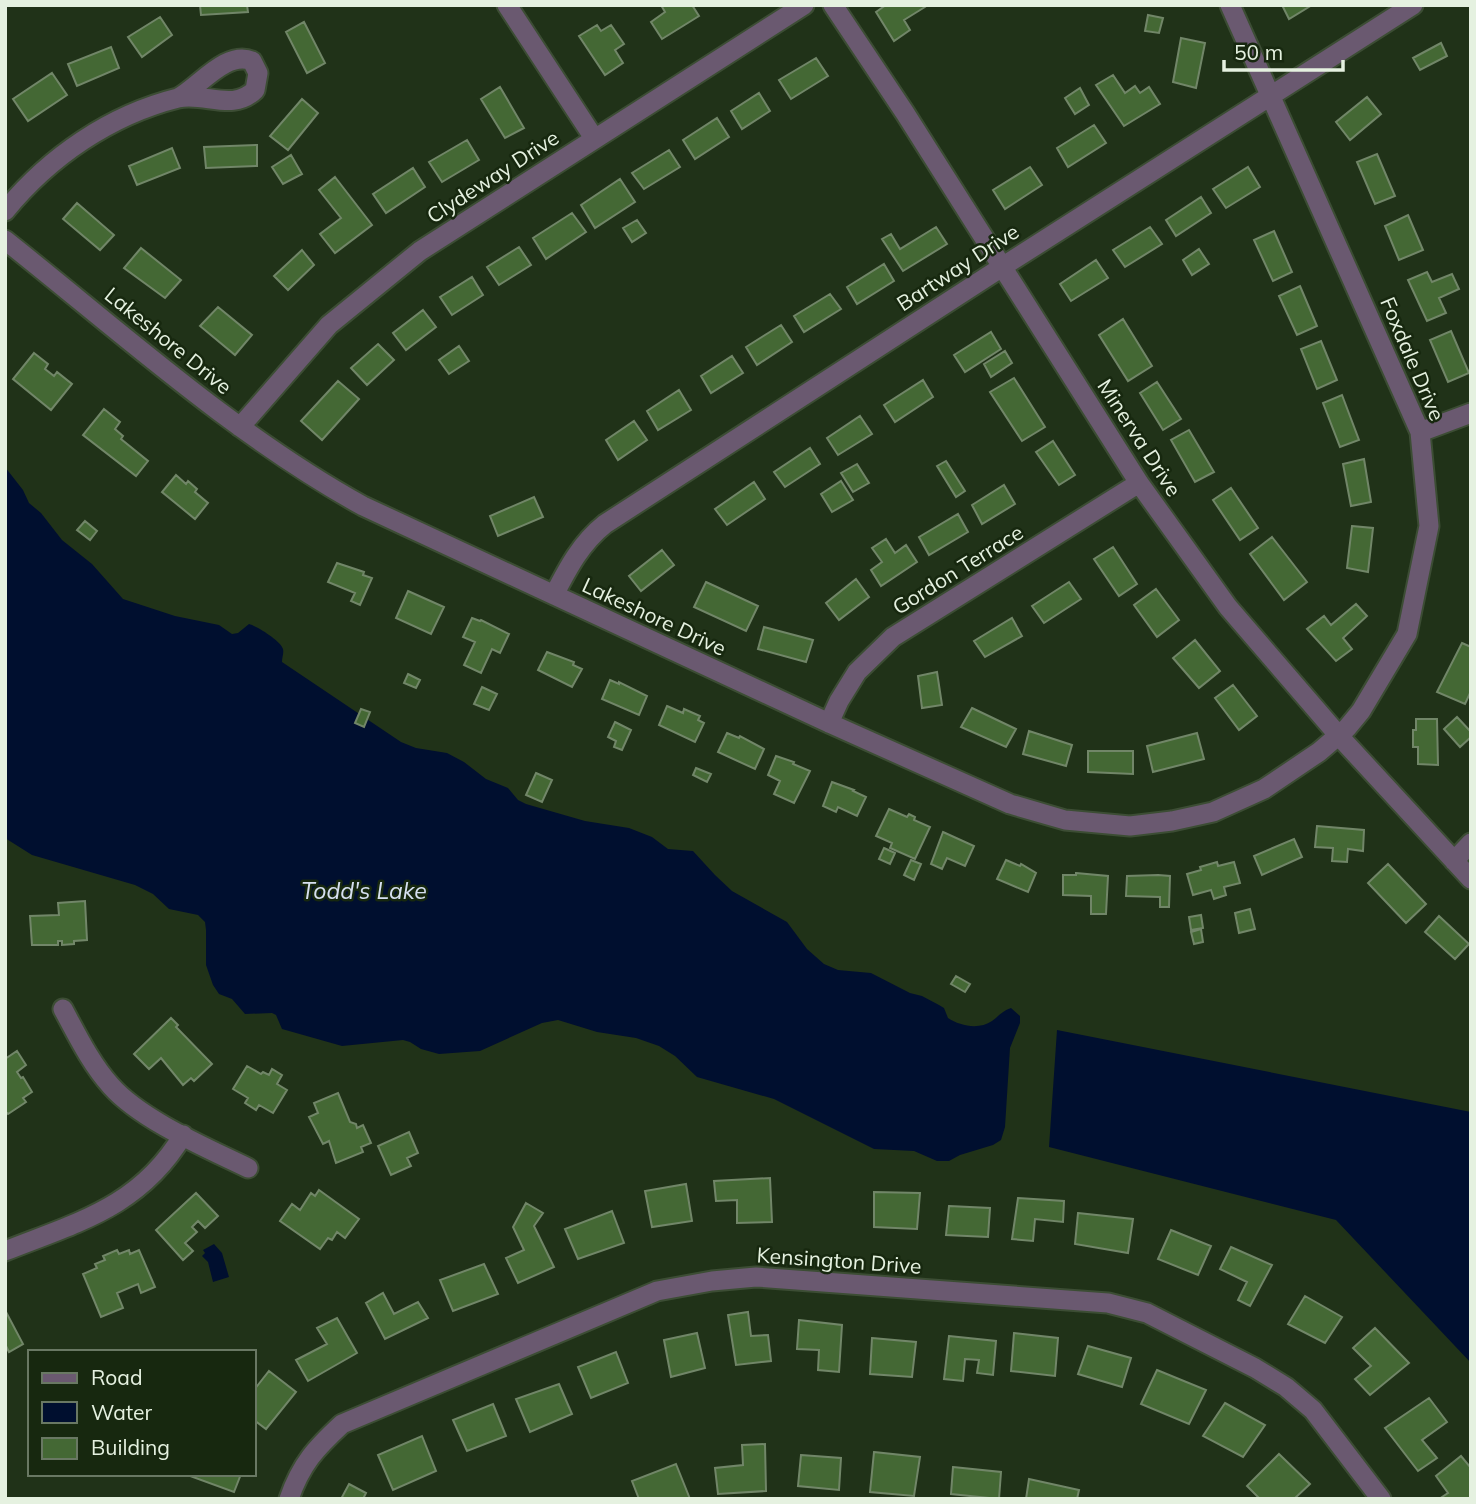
<svg xmlns="http://www.w3.org/2000/svg" width="1476" height="1504" font-family="Mulish,sans-serif">
  <style>
    .water { fill: #000f2f }
    .building { fill: #446834; stroke: #718668; stroke-width: 2 }
    .lines { fill: none; stroke-linecap: round; stroke-linejoin: round }
    .street-casing { stroke: #3c4d34; stroke-width: 23 }
    .street { stroke: #6a5970; stroke-width: 19 }
    .labels { text-anchor: middle; stroke-width: 5; stroke-linejoin: round; paint-order: stroke }
    .street-label { font-size: 21px; fill: #e5f1e0; stroke: #17280f }
    .water-label { font-size: 23px; font-style: italic; fill: #d6e0f0; stroke: #17280f }
  </style>
  <rect width="100%" height="100%" fill="#203218"/>
  <path class="water" d="M5 467 23 490 29 503 41 513 62 540 92 564 123 599 175 616 219 625 232 634 238 633 249 624C257 626 281 641 283 649 284 653 282 657 282 662L401 742 416 748 447 753 464 762 486 779 508 788 518 800 526 804 585 821 629 828 652 837 668 849 693 851 715 875 732 891 787 922 807 949 824 964 838 970 871 973 910 993 922 996 939 1005 944 1008 948 1018C960 1026 979 1030 992 1021 999 1016 1002 1011 1011 1008L1020 1016V1023L1010 1048 1005 1127 1001 1140 993 1145 960 1155 949 1161H937L914 1151 874 1149 774 1099 697 1077 675 1056 659 1046 636 1038 597 1032 558 1020 542 1023 480 1051 439 1054 421 1049 410 1042 403 1040 342 1046 282 1029 276 1015 272 1013 245 1014 232 999 219 994 213 985 206 965V930L205 922 198 915 169 909 153 894 135 885 32 855 5 838Z
    M1057 1030 1471 1112V1363L1336 1220 1049 1147Z
    M214 1244 222 1253 229 1277 213 1282 208 1262 202 1256 205 1253 203 1250Z"/>
  <path class="building" d="M200 5H247L248 12 201 15Z
    M661 5H692L699 16 662 39 651 22 665 12Z
    M886 5H924L925 7 904 20 910 30 894 41 876 12Z
    M1282 5H1312L1289 19Z
    M1148 15 1163 18 1159 33 1145 31Z
    M160 17 172 35 142 57 128 37Z
    M304 22 325 63 307 73 286 32Z
    M597 25 601 31 611 25 624 44 615 50 623 63 605 75 579 36Z
    M1181 38 1205 43 1196 88 1173 82Z
    M1441 43 1447 56 1420 70 1413 58Z
    M111 47 119 68 77 86 68 64Z
    M816 58 828 76 791 99 779 80Z
    M52 73 67 95 28 121 13 99Z
    M1113 75 1125 93 1135 86 1140 93 1149 87 1160 104 1124 126 1096 85Z
    M500 87 524 128 505 138 481 99Z
    M1080 88 1089 105 1075 114 1065 98Z
    M759 93 770 111 742 129 731 111Z
    M1367 97 1381 114 1350 140 1336 122Z
    M302 99 318 113 288 150 270 136Z
    M717 118 729 137 695 159 683 140Z
    M1094 125 1106 143 1068 167 1057 148Z
    M467 140 479 160 442 182 429 162Z
    M257 145V166L206 168 204 147Z
    M172 148 180 168 137 185 129 166Z
    M669 150 680 167 644 189 632 173Z
    M1377 154 1395 196 1375 204 1357 162Z
    M291 155 302 174 283 184 272 167Z
    M1030 167 1042 185 1005 209 993 190Z
    M1248 167 1260 187 1226 208 1213 189Z
    M413 168 425 187 386 213 373 194Z
    M335 177 372 225 335 253 320 234 341 218 319 190Z
    M620 179 635 202 595 228 581 205Z
    M1201 197 1211 213 1176 236 1166 220Z
    M77 203 114 235 100 250 63 219Z
    M572 213 586 232 546 259 533 238Z
    M1408 215 1423 250 1399 260 1385 226Z
    M637 220 646 233 632 242 623 228Z
    M936 227 947 244 903 271 882 239 891 234 900 249Z
    M1150 227 1162 244 1125 267 1113 250Z
    M1274 231 1292 272 1273 281 1254 240Z
    M519 247 531 265 499 285 487 267Z
    M141 248 181 280 165 298 124 268Z
    M1199 249 1209 264 1192 275 1183 260Z
    M302 250 314 265 288 290 274 276Z
    M1096 260 1108 278 1071 301 1060 284Z
    M884 264 894 281 857 304 847 287Z
    M1427 272 1432 282 1452 274 1459 289 1439 298 1446 313 1427 321 1408 280Z
    M472 277 483 295 452 315 440 297Z
    M1300 286 1317 326 1297 335 1279 296Z
    M830 294 841 309 804 332 794 316Z
    M218 307 252 335 235 355 200 326Z
    M423 310 436 327 406 350 393 333Z
    M1123 319 1152 366 1128 381 1099 335Z
    M781 325 792 342 757 365 746 347Z
    M1451 331 1469 373 1448 382 1430 340Z
    M991 332 1001 349 965 372 954 355Z
    M1321 341 1337 380 1317 389 1301 349Z
    M378 344 394 360 367 385 351 368Z
    M459 346 469 361 449 374 439 360Z
    M1005 351 1012 363 991 377 984 364Z
    M34 353 48 364 45 369 54 376 57 372 72 384 51 410 13 379Z
    M732 356 743 373 711 393 701 376Z
    M1014 378 1045 427 1022 441 990 392Z
    M923 380 933 397 895 422 884 405Z
    M338 381 359 399 322 440 301 421Z
    M1157 382 1181 419 1163 430 1140 393Z
    M679 390 691 410 658 430 647 411Z
    M1342 395 1359 440 1340 447 1323 403Z
    M104 409 120 422 115 429 123 436 121 439 148 461 136 476 83 435Z
    M860 416 872 434 838 455 827 438Z
    M634 421 647 440 618 460 606 440Z
    M1189 430 1214 472 1195 482 1171 440Z
    M1053 441 1075 475 1059 485 1036 452Z
    M810 448 820 464 785 487 774 472Z
    M1364 459 1371 502 1351 506 1343 464Z
    M946 461 965 491 956 497 937 466Z
    M857 464 869 483 853 492 841 473Z
    M176 475 186 484 188 481 197 489 195 492 208 503 195 519 162 492Z
    M841 481 853 500 832 512 821 494Z
    M754 482 765 499 727 525 715 509Z
    M1004 485 1015 504 982 524 972 505Z
    M1231 488 1258 528 1240 540 1213 500Z
    M534 497 543 517 498 536 490 516Z
    M958 514 968 532 929 555 919 537Z
    M85 521 97 531 90 540 77 530Z
    M1352 526 1373 528 1368 572 1347 568Z
    M1272 537 1307 582 1284 600 1250 554Z
    M886 539 895 553 906 545 917 562 881 586 871 570 882 562 872 548Z
    M1113 547 1137 584 1119 596 1094 559Z
    M662 550 674 565 641 591 629 576Z
    M337 563 364 572 363 575 372 578 360 605 351 601 355 593 328 582Z
    M856 579 869 597 839 620 826 603Z
    M706 582 758 606 746 631 694 607Z
    M1069 582 1081 599 1044 623 1032 606Z
    M1156 589 1179 620 1157 637 1134 605Z
    M408 591 444 607 431 634 396 618Z
    M1356 604 1367 616 1343 638 1352 649 1336 661 1307 629 1324 616 1331 625Z
    M472 618 480 621 481 620 509 634 500 653 492 649 481 673 464 665 475 642 463 637Z
    M1012 618 1022 636 985 657 974 641Z
    M764 627 813 640 806 662 758 649Z
    M1195 640 1220 671 1199 688 1173 658Z
    M1462 643 1471 647V691L1465 704 1437 692Z
    M547 652 574 662 573 665 582 669 572 687 538 670Z
    M937 672 942 705 922 708 918 676Z
    M408 674 420 680 416 688 404 683Z
    M610 680 619 684V682L647 696 639 715 602 699Z
    M1233 685 1257 716 1239 730 1215 698Z
    M482 687 497 694 489 710 474 704Z
    M667 706 683 713 684 709 700 716 698 720 704 723 695 742 659 725Z
    M972 708 1016 729 1006 747 961 727Z
    M361 709 370 712 364 727 355 723Z
    M1457 717 1471 732V737L1460 747 1444 729Z
    M1416 719H1437L1438 765 1418 764V747H1413V730H1416Z
    M615 722 631 730 622 750 614 747 616 741 608 737Z
    M1029 731 1072 745 1066 766 1023 754Z
    M727 733 739 738 740 736 764 749 755 769 718 752Z
    M1197 733 1204 759 1153 772 1147 746Z
    M1088 751H1133V774L1088 772Z
    M776 756 794 762 793 764 810 771 794 803 774 794 780 781 768 775Z
    M696 768 711 774 707 782 693 775Z
    M536 773 552 780 542 802 526 795Z
    M832 782 854 790 853 791 866 797 857 816 838 807 836 812 823 806Z
    M889 809 907 817 909 814 915 817 914 820 930 827 915 859 890 848 892 843 876 836Z
    M1317 826 1364 830 1363 851 1348 849 1347 862 1332 861 1333 848 1315 847Z
    M943 832 974 846 965 866 947 858 942 869 931 864Z
    M1294 839 1302 857 1262 875 1254 856Z
    M884 848 895 853 890 864 879 859Z
    M911 860 921 864 914 880 904 875Z
    M1006 860 1020 866 1021 864 1036 873 1028 892 997 879Z
    M1217 862 1218 866 1234 862 1240 883 1224 887 1226 895 1214 899 1211 890 1193 895 1187 874 1201 870 1200 867Z
    M1388 864 1426 904 1406 923 1368 883Z
    M1076 873 1108 876 1106 914H1091V896L1063 895V875H1076Z
    M1158 875 1170 876 1169 907H1160V897L1126 896 1127 876Z
    M85 901 87 940 74 941V944L62 945V941H58V945H32L30 916 59 915 58 903Z
    M1250 909 1255 929 1239 933 1235 913Z
    M1201 915 1203 928 1191 930 1189 917Z
    M1439 916 1469 944 1455 959 1425 932Z
    M1201 929 1203 942 1194 944 1191 932Z
    M956 976 970 984 965 992 951 984Z
    M171 1018 178 1025 176 1027 212 1064 194 1081 191 1078 183 1085 161 1058 149 1069 134 1054Z
    M17 1051 26 1065 17 1072 21 1078 23 1077 32 1092 23 1098 26 1102 8 1114 5 1111V1059Z
    M247 1066 261 1074 263 1072 269 1075 272 1069 282 1075 277 1084 287 1090 273 1113 259 1105 256 1110 245 1103 248 1098 233 1089Z
    M338 1093 350 1122 356 1124 357 1128 363 1125 371 1143 361 1147 363 1152 336 1163 329 1141 323 1144 309 1117 318 1113 314 1103Z
    M409 1132 418 1153 407 1158 411 1166 391 1175 378 1146Z
    M770 1178 772 1222 737 1223V1200L716 1201 714 1181Z
    M686 1184 692 1221 652 1227 645 1191Z
    M319 1190 359 1219 345 1238 337 1232 332 1240 328 1238 320 1249 280 1221 292 1204 300 1210 311 1193 315 1196Z
    M874 1192 920 1193 917 1229 874 1227Z
    M196 1193 218 1216 205 1228 198 1221 192 1227 197 1232 185 1243 193 1251 183 1260 156 1230Z
    M1018 1198 1064 1201 1063 1222 1035 1219 1033 1241 1012 1239Z
    M526 1203 543 1213 534 1226 554 1267 518 1283 506 1258 524 1250 513 1227Z
    M949 1206 990 1208 988 1237 946 1235Z
    M612 1211 624 1243 578 1259 565 1229Z
    M1078 1213 1133 1219 1128 1253 1075 1244Z
    M1171 1230 1211 1246 1198 1275 1158 1259Z
    M1231 1247 1272 1265 1250 1306 1238 1300 1247 1282 1220 1269Z
    M117 1250 119 1254 129 1250 130 1254 139 1250 155 1287 141 1293 138 1284 117 1293 123 1308 101 1317 83 1274 97 1268 95 1264 105 1260 103 1256Z
    M484 1264 498 1294 453 1311 440 1280Z
    M383 1293 394 1314 418 1302 428 1318 385 1339 366 1303Z
    M1305 1296 1342 1317 1325 1343 1288 1324Z
    M5 1310 23 1344 9 1352 5 1344Z
    M748 1312 751 1336 768 1335 771 1361 736 1365 728 1315Z
    M337 1318 357 1353 308 1381 296 1360 327 1344 317 1328Z
    M799 1320 842 1325 839 1372 818 1370 819 1350 797 1349Z
    M1375 1328 1409 1363 1370 1395 1355 1379 1371 1366 1353 1348Z
    M697 1333 705 1368 671 1377 664 1340Z
    M1014 1333 1058 1338 1055 1376 1011 1371Z
    M949 1336 996 1341 993 1375 977 1373 979 1360 965 1359 963 1381 944 1379Z
    M872 1338 916 1342 912 1377 870 1374Z
    M1088 1346 1131 1358 1122 1387 1078 1374Z
    M616 1352 628 1383 591 1398 578 1367Z
    M1157 1370 1206 1390 1189 1424 1141 1404Z
    M269 1371 296 1392 266 1429 254 1420V1390Z
    M559 1384 572 1414 530 1432 516 1399Z
    M1429 1398 1447 1422 1422 1440 1437 1458 1418 1471 1385 1428Z
    M1225 1403 1265 1425 1243 1457 1203 1436Z
    M493 1404 506 1436 467 1451 453 1420Z
    M422 1436 436 1471 393 1490 378 1455Z
    M765 1444 766 1491 718 1494 715 1468 743 1465 742 1445Z
    M874 1452 920 1457 914 1496 870 1492Z
    M1279 1454 1310 1484 1294 1499H1260L1247 1486Z
    M801 1455 841 1458 839 1490 798 1486Z
    M1461 1456 1471 1468V1499H1439L1448 1493 1436 1476Z
    M676 1464 690 1499H639L632 1481Z
    M953 1467 1001 1472 999 1499 951 1494Z
    M191 1474H241L234 1492 190 1476Z
    M1029 1479 1079 1490 1077 1499H1026Z
    M349 1484 366 1493 363 1499H341Z"/>
  <g class="lines">
    <defs>
      <path id="street" d="M507 5 594 138
        M833 5 905 113 1139 483 1228 607 1339 736 1471 879
        M5 211C49 157 110 115 178 98 205 92 233 112 255 90L258 73 252 61C226 50 199 87 178 98
        M5 240C121 332 233 434 363 506L829 723 1010 804 1065 820 1130 826 1172 821 1213 812 1264 789 1319 752 1347 728 1361 711 1407 634 1429 526 1420 432 1230 5
        M240 427 329 325 420 251 804 5
        M1420 432 1471 413
        M554 595C568 568 581 543 605 524L1002 267 1413 5
        M829 723 839 701 857 672 893 637 1139 483
        M1454 861 1471 843
        M63 1009C77 1035 91 1064 111 1086 141 1120 207 1148 248 1168
        M5 1251C78 1222 140 1207 183 1135
        M289 1499C301 1464 316 1448 342 1424L657 1291 712 1281 756 1277 1108 1303 1147 1313 1255 1368 1286 1387 1313 1410 1381 1499"/>
    </defs>
    <use href="#street" class="street-casing"/>
    <use href="#street" class="street"/>
  </g>
  <g class="labels">
    <g class="street-label">
      <text transform="translate(493 177) rotate(-33)" y="7">Clydeway Drive</text>
      <text transform="translate(958 268) rotate(-33)" y="7">Bartway Drive</text>
      <text transform="translate(168 341) rotate(39)" y="7">Lakeshore Drive</text>
      <text transform="translate(1412 359) rotate(67)" y="7">Foxdale Drive</text>
      <text transform="translate(1139 438) rotate(57)" y="7">Minerva Drive</text>
      <text transform="translate(958 570) rotate(-32)" y="7">Gordon Terrace</text>
      <text transform="translate(654 617) rotate(25)" y="7">Lakeshore Drive</text>
      <text transform="translate(839 1261) rotate(4)" y="7">Kensington Drive</text>
    </g>
    <g class="water-label">
      <text x="364" y="899">Todd's Lake</text>
    </g>
  </g>
  <rect width="1476" height="1504" fill="none" stroke="#e5f1e0" stroke-width="14"/>
  <rect x="28" y="1350" width="228" height="126" fill="#17280f" stroke="#697863" stroke-width="2"/>
  <rect x="42" y="1373" width="35" height="10" fill="#6a5970" stroke="#697863" stroke-width="2"/>
  <text x="91" y="1385" font-size="21" fill="#e5f1e0">Road</text>
  <rect x="42" y="1402" width="35" height="21" fill="#000f2f" stroke="#697863" stroke-width="2"/>
  <text x="91" y="1420" font-size="21" fill="#e5f1e0">Water</text>
  <rect x="42" y="1438" width="35" height="21" fill="#446834" stroke="#697863" stroke-width="2"/>
  <text x="91" y="1455" font-size="21" fill="#e5f1e0">Building</text>
  <path d="M1224 60v10h119v-10" fill="none" stroke="#e5f1e0" stroke-width="3.5"/>
  <text x="1234" y="60" font-size="21" fill="#e5f1e0" stroke="#17280f" stroke-width="5" paint-order="stroke">50 m</text>
</svg>
